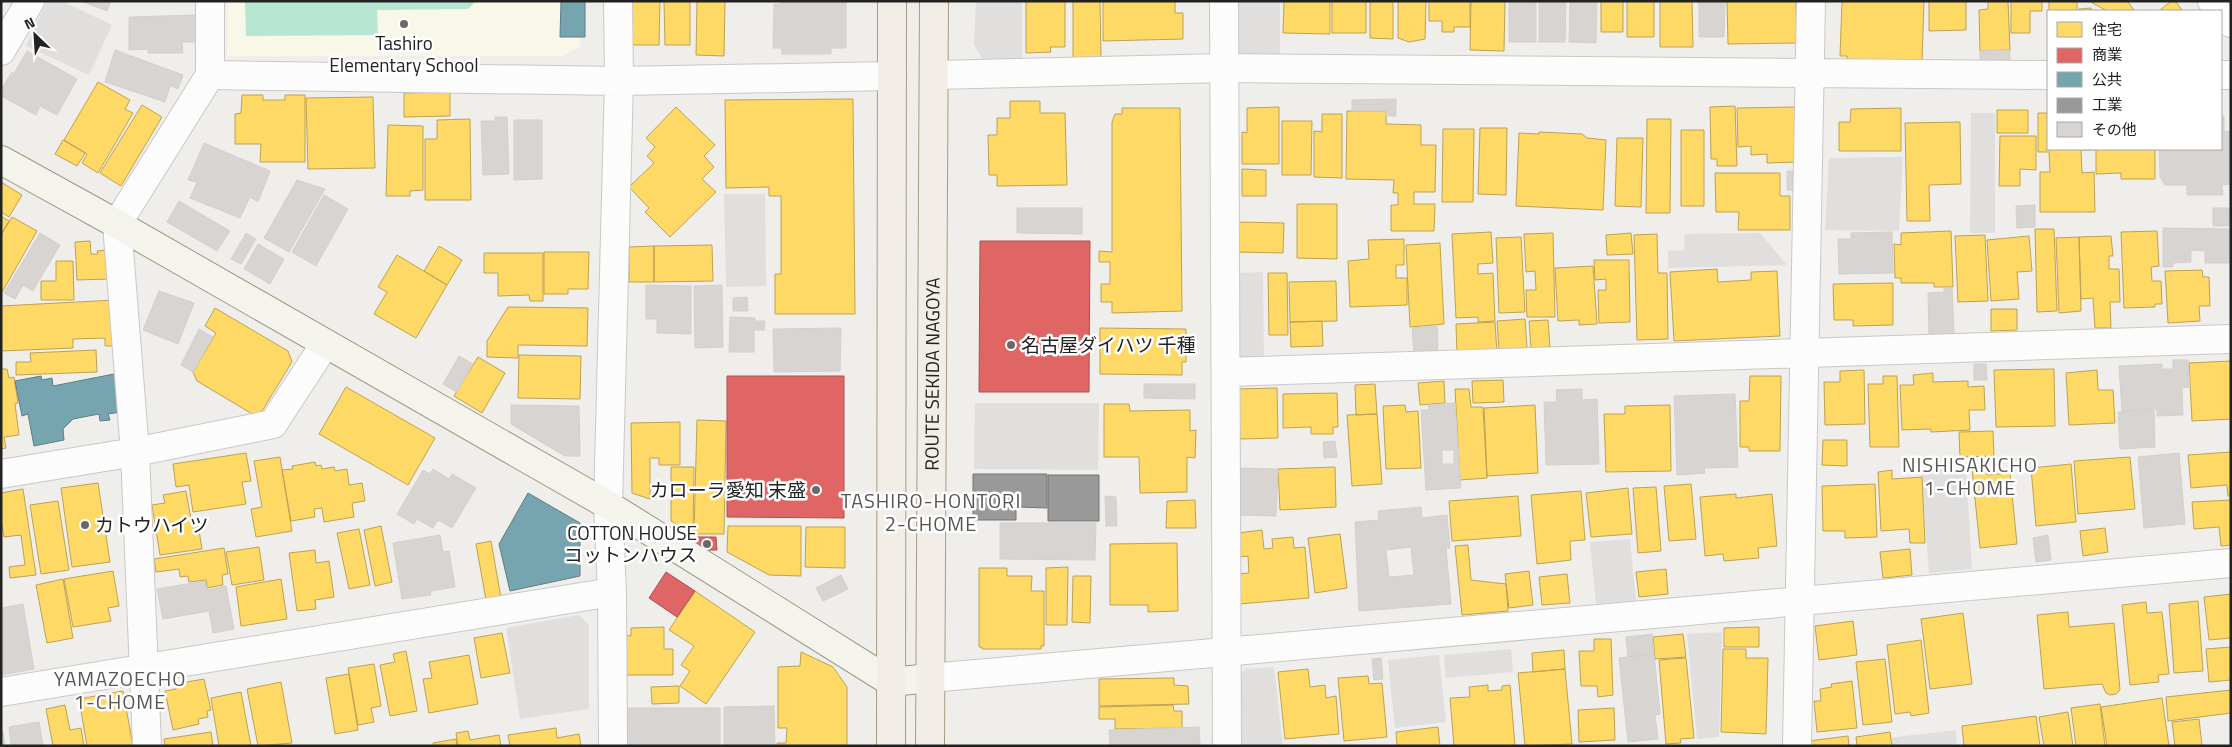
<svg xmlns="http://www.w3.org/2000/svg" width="2232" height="747" font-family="'Titillium Web','Noto Sans JP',sans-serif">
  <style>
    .education { fill: #f8f7e8 }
    .pitch { fill: #b7e6d2 }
    .parking { fill: #e0dfde }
    .homes { fill: #ffd966; stroke: #bda252 }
    .shops { fill: #e06666; stroke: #a75252 }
    .public { fill: #76a5af; stroke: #5d7e85 }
    .industry { fill: #999; stroke: #757575 }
    .building { fill: #d7d4d2; stroke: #d3d0cc; fill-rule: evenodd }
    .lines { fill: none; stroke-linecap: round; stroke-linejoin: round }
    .street-casing { stroke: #c9c8c7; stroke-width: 30 }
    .secondary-casing { stroke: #999a82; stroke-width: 30 }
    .primary-casing { stroke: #a79c86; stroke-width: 30 }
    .street { stroke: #fdfcfc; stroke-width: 28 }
    .secondary { stroke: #f4f4ed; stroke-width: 28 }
    .primary { stroke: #f3ede7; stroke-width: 28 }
    .poi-dot { fill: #6a6968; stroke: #fff; stroke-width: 2 }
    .labels { text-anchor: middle; stroke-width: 5; stroke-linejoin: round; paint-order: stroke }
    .poi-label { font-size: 19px; fill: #222; stroke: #fff; text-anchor: start }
    .street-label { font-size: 19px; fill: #222; stroke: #fff }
    .neighbourhood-label { font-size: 20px; letter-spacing: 1px; fill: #555; stroke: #fff }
  </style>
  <rect width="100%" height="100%" fill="#f0eeeb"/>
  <path class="education" d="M228 1H581L580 46 563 56H227Z"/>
  <path class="pitch" d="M245 1H476L468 9 377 10 378 35 246 36Z"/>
  <path class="parking" d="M47 1H62L112 25 89 75 26 46Z
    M976 1H1022V60L984 61 974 45Z
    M1235 1H1280V61L1244 60 1235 51Z
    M1971 113H1995V233H1970Z
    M1903 157 1899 231 1825 230 1829 158Z
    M724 194H765L766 286 726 287Z
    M1760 233 1787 265 1668 268V251L1684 250 1685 234Z
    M1263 272 1264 362 1235 363 1234 273Z
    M975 403H1099L1098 470 974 469Z
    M1966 467 1972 569 1929 573 1921 471Z
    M1630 539 1636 601 1596 604 1590 542Z
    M579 615 589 625V709L520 719 506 628Z
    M1722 632 1719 737 1697 739 1687 634Z
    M1511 649 1513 672 1446 678 1444 655Z
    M1439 655 1446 722 1395 728 1388 660Z
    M1274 667 1283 746H1236L1235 681 1245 669Z
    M1956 730 1957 746H1889L1888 738Z"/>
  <path class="homes" d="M629 1H660L659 45H633L630 37Z
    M664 1H690V45H665Z
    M697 1H725L724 56 696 55Z
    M1026 1H1065V47H1050L1051 52 1026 53Z
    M1073 1H1100L1101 58H1073Z
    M1103 1H1175V13H1183V39L1103 41Z
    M1284 1H1330V34L1283 33Z
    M1332 1H1366V33H1332Z
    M1370 1H1393V39L1370 38Z
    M1398 1H1426L1425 39 1409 42 1398 38Z
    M1429 1H1470V27H1454V32H1442V21H1429Z
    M1471 1H1505L1504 51 1470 50Z
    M1601 1H1623V32H1601Z
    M1627 1H1654V37H1627Z
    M1660 1H1692L1693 47H1660Z
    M1727 1H1796L1797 43 1728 44Z
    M1842 1H1924L1922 62 1847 61V56H1840Z
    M1929 1H1966V30L1929 31Z
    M1988 1H2008L2010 50 1980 51 1979 10 1988 9Z
    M2011 1H2042V11H2030V33H2011Z
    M2049 1 2077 2V11H2049Z
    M2089 1H2127L2135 11H2107Z
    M2171 1H2175L2183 11H2159Z
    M2091 8V11H2079V9Z
    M98 82 130 100 125 109 133 113 98 173 82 163 87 154 64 140Z
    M450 92V116L404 117V93Z
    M242 95H263V100H285V95H305V162H260L261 144H235V114L241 113Z
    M373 97 375 168 308 169 306 98Z
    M853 99 855 314H775V274H781V196H769V187L726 188 725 100Z
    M1010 101H1040V113H1065L1067 185 997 186V175H989L988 135H997V118H1010Z
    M142 105 162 117 121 186 100 173Z
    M1735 106 1737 166H1717V159H1711L1710 107Z
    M676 107 715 145 704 156 714 167 702 179 716 192 670 237 645 212 649 208 629 187 654 163 647 156 655 147 646 138Z
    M1279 107V164H1242V132L1247 133V108Z
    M1795 107 1796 162 1767 163V154L1751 155V146L1738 147 1737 108Z
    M1122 108H1180L1182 311 1112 313V302H1101V284H1110V262H1099V251L1112 252V122L1115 114H1122Z
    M1901 108V151H1839V122H1850L1851 109Z
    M1997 110H2028V133H1997Z
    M1347 111H1386V124L1421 125V145H1436L1435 192H1414V204H1435L1434 231H1391V205H1398V193H1393L1394 180 1346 179Z
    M2038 113H2048V149H2094V150H2081L2082 173 2094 172 2095 212H2040V172H2050L2049 152H2038Z
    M1322 114H1342V178L1314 177V131L1322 132Z
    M470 119 471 200H425V139H437V120Z
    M1647 119H1671L1670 213H1646Z
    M1282 121H1312L1311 175H1282Z
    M1960 122 1961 184 1929 185 1930 221H1907L1905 123Z
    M388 125 423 126V190L410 191V196H386Z
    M1480 128H1507L1506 195 1478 194Z
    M1443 129H1474L1473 202H1442Z
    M1681 130H1704V206H1681Z
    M1539 132 1582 134 1587 138 1606 140 1603 210 1516 206 1519 133 1539 134Z
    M2000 136H2036V170L2020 169V186H1999Z
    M1617 138H1643L1641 207 1615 206Z
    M63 140 85 153 77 166 55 154Z
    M2096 149H2155V179H2121V173L2096 174Z
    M1242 169 1266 170V196H1242Z
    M1715 173H1780V196H1790V230H1738L1739 212H1716Z
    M1 182 22 195 9 217 1 212Z
    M1297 204H1337V259L1297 258Z
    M1 216 9 221 1 234Z
    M12 217 37 231 1 294V235Z
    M1237 222 1284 223 1283 253 1237 252Z
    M2035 229H2054L2057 311 2037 312Z
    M1951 231 1953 287H1934V283H1901V278H1895L1894 244 1901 245V233Z
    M2157 231 2159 266 2151 267 2152 281H2161L2162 304H2155V307L2124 308 2121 232Z
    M1491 232 1493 263 1478 264V274L1493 273 1495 321 1478 322V317L1456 318 1452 234Z
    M1553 233 1555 317H1527L1526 290H1536L1535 271 1526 272 1524 234Z
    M1631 233 1633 254 1607 255 1606 235Z
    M1657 234 1658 273H1667L1668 339 1637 340 1634 235Z
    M1985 235 1988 301 1958 302 1955 236Z
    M2029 236 2032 271 2017 272 2019 299 1991 301 1987 240Z
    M2111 236 2113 256H2109V269H2119L2120 302H2110L2111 328H2095L2093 298 2081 299 2079 237Z
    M1521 237 1525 312 1499 313 1496 238Z
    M2079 237 2081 311 2059 313 2056 238Z
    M1404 239V265H1396V278H1407V305L1350 307 1348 261 1369 259 1368 240Z
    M90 241 91 254H98L97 251 107 250 109 279 77 280 75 242Z
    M1440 243 1444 324 1410 327 1406 245Z
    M712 245 713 281 654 282V246Z
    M439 246 462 260 447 285 424 271Z
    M654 246V282H629V247Z
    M544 252H589L588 289H568V294H544Z
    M484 253H543V301H530L529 295 498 296V273H484Z
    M397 255 447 285 416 338 374 314 387 292 378 287Z
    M1594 260H1629L1630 322 1599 323 1598 290H1606V279L1595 280Z
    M56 261H73L74 300H41V281H56Z
    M1593 266 1597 324 1579 325V320L1558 321 1555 268Z
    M1717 269 1718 282 1751 280V272L1777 271 1780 336 1674 341 1670 272Z
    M2202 270 2203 277H2209L2210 306H2199L2200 321 2168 323 2165 271Z
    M1268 273H1287L1288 335H1269Z
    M1336 281 1337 321 1290 322 1289 282Z
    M1893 283V325L1853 326V320H1834L1833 284Z
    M115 300 117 346H105V338L73 339V348L1 351V306Z
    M508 307 588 308 587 346 518 345V358L487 357V341Z
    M215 308 288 351 292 362 262 411 254 415 197 381 193 372 216 333 205 326Z
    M1991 309H2017V330L1991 331Z
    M1525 319 1527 348 1499 349 1497 321Z
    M1548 320 1550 347 1531 348 1529 321Z
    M1322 321 1323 346 1291 347 1290 322Z
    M1495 322 1497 353 1457 355 1456 324Z
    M1100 328 1186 329V362H1182V375L1100 374Z
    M96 350 97 372 16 375V362H31L30 353Z
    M519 355 581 356 580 399 518 398Z
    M478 357 505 373 482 413 454 396Z
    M2231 361V419L2192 421 2189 363Z
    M1 369H7L9 378 14 377 18 403 15 404 19 435 4 437 6 448 1 449Z
    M2054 369 2055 426 1996 427 1994 370Z
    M1864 370 1865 424 1825 425 1824 382H1840V371Z
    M2097 370 2098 390H2113L2115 423 2069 425 2066 373Z
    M1933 373V382L1968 381V387L1984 386 1985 410H1969L1970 430 1931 432V429L1902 430 1900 385H1914L1913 375Z
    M1750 376H1781L1780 451H1749V447H1740V401H1749Z
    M1883 376H1897L1899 447H1870L1868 384H1883Z
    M1503 380 1504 402 1473 403 1472 381Z
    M1444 381 1445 403 1420 405 1418 383Z
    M1375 384 1377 414 1356 415 1355 385Z
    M346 387 435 438 408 485 319 434Z
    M1277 388 1278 438 1240 439 1238 389Z
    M1455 389H1469L1471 407H1483L1487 478 1460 480Z
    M1337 393 1338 427H1333V434H1311V427L1283 428V394Z
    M1104 404H1129L1130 411 1190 410V431L1196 430 1195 458 1187 457V492L1140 493 1139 457H1104Z
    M1405 405 1406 412 1418 411 1421 468 1386 469 1383 406Z
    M1535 405 1538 473 1487 476 1484 408Z
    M1670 405 1671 471 1606 472 1604 414H1625V406Z
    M1377 414 1382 484 1352 486 1347 415Z
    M697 420 726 421 724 534H694Z
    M680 422V465H659V458H650V499L632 493 631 423Z
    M1993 431 1994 456 1960 457 1959 432Z
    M1823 440H1847V466L1822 465Z
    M2231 452V496H2228L2227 485 2191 488 2188 455Z
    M246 453 251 481 242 482 246 504 193 512 189 485 176 487 173 464Z
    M280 457 292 531 256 537 251 509 262 507 254 461Z
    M2130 457 2135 509 2078 514 2074 461Z
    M315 462 316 466 321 465 322 469 334 467 335 471 347 469 349 485 362 483 365 501 352 503 354 517 324 522 322 508 314 509 315 517 291 521 282 470 293 469 292 466Z
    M2071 464 2076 522 2036 526 2031 468Z
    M671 467H694L693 534 671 521Z
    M1335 467 1336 507 1280 510 1278 469Z
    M1987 467V475L2010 473 2017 544 1980 548 1972 469Z
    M1892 470V479L1922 477 1925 543H1910L1909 529 1881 531 1878 472Z
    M98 483 110 562 72 567 61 488Z
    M1691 484 1696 539 1669 541 1664 486Z
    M1875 484 1877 537 1845 538V531H1823L1822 486Z
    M1656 487 1661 551 1638 553 1633 488Z
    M1628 488 1632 534 1591 537 1586 493Z
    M23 489 36 575 10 578 9 567 25 565 21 535 4 537 1 520V493Z
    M186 491 192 525 198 524 202 549 160 555 152 505 165 503 163 495Z
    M1581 491 1585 540 1570 541 1571 560 1537 564 1531 495Z
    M1736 494V498L1772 494 1777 546 1758 548 1759 558 1724 561 1723 554 1705 556 1700 497Z
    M1518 496 1521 536 1452 541 1449 501Z
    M1195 500 1196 528H1166L1167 501Z
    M2231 500V545L2221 546 2219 527 2194 529 2192 502Z
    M58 501 69 570 41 574 30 505Z
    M381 526 392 582 375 586 364 530Z
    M728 526H801V576L769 575 727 552Z
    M806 527H845V568L805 567Z
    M2105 528 2108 552 2083 556 2080 531Z
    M359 529 370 585 349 589 337 533Z
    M1262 530 1264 549 1273 548 1272 539 1293 537 1294 548 1305 547 1309 598 1239 604 1237 574 1249 573 1248 556 1240 557 1238 533Z
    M1340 534 1347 588 1315 593 1308 538Z
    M491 541 501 598 486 600 476 544Z
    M1177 543 1178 611 1148 612V605H1110V544Z
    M1468 545 1471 580 1506 584 1508 611 1462 615 1455 546Z
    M259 547 264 580 232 585 226 552Z
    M224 548 228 574 222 575 223 585 207 588 206 580 189 582 188 576 180 577 179 569 156 572 154 559Z
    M1910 549 1912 575 1883 578 1880 552Z
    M315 550 316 563 329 561 334 597 315 600 316 609 297 611 289 553Z
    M1068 567 1067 625H1046V568Z
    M979 568H1007V576H1032L1031 591H1044V646H1041V649H982V647H979Z
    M1666 569 1668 594 1639 597 1636 572Z
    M113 571 119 606 108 608 111 621 73 627 64 579Z
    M1529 571 1533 605 1509 608 1505 574Z
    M1567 574 1570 603 1542 605 1539 577Z
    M1073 576H1091L1090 623 1072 622Z
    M63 579 73 638 47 643 36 585Z
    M281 579 287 619 241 626 236 587Z
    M695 591 755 632 706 704 680 686 690 671 681 665 694 646 669 630Z
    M2231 594V638L2209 640 2204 597Z
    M2198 601 2203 671 2174 673 2169 604Z
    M2146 602 2147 613 2162 612 2169 674 2158 675 2159 682 2130 685 2122 605Z
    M2068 612 2069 627 2114 623 2120 690 2116 694 2110 695 2106 693 2102 684 2044 689 2037 615Z
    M1963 613 1972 684 1930 689 1921 619Z
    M1853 621 1857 655 1819 660 1815 626Z
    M664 627V649H673V675H624V635L631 636V628Z
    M1759 627V647H1724V628Z
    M502 633 510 673 481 678 474 638Z
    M1683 634 1686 657 1655 659 1653 637Z
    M1594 639H1611L1613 695 1598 697 1597 686H1581L1579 651H1594Z
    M1921 640 1929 713 1911 716 1910 712 1895 714 1887 645Z
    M2231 647V680L2209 682 2206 649Z
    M1723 649H1746V658H1768L1766 734 1721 732Z
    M1564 650 1565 669 1533 672 1532 653Z
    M406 651 417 711 390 716 380 665 395 662 393 654Z
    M801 652 833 667 847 687V746H777V743H786L787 728H778V667L800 666Z
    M469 655 478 704 429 713 423 679 432 678 429 662Z
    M1686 658 1694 738 1680 739 1681 743 1666 744 1659 660Z
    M1885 659 1892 722 1863 725 1856 662Z
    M374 664 381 706 371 708 374 722 358 725 348 668Z
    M1308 669 1310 687 1325 685 1326 698 1336 696 1339 734 1285 739 1278 672Z
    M1565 669 1572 744 1525 746 1518 673Z
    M349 674 358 730 335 734 326 678Z
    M1368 676 1369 684 1382 683 1387 737 1344 741 1338 678Z
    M1174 678V685L1188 686 1189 704 1099 706V679Z
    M204 679 211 710 207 711 208 717 198 719 199 724 173 730 165 691 176 689 175 684Z
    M1852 681 1857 728 1817 732 1814 701H1821L1820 689 1832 687 1831 684Z
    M281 682 292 743 258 746 247 689Z
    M1488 685V691L1502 690V686L1510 685 1515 746H1454L1450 698 1470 697 1469 687Z
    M679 686V703L652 704 651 687Z
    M2231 690V713L2168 721 2166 697Z
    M123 691 133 746H87L79 699Z
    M241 692 251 746H219L211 698Z
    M2162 698 2169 746H2107L2101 707Z
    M2100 704 2105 746H2076L2071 708Z
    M65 705 70 730 81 728 84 746H53L46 709Z
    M1173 705 1174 711H1182V728L1115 729V719H1099V707Z
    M1614 708 1615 740 1579 742 1578 710Z
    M2068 712 2073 746H2044L2039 717Z
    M2036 716 2040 746H1964L1962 726Z
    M2199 719 2202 746H2175L2172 722Z
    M1438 727 1440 746H1397L1396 732Z
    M556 728 557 738 579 734 581 746H510L508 735Z
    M468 731 470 740 499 735 501 746H458L456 733Z
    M211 732 213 746H165L164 739Z
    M1890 732 1892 746H1857L1856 737Z
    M1848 736 1849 746H1809V741Z
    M456 739 457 746H433V743Z"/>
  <path class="shops" d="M980 241H1090L1089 392H979Z
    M727 376H844V518L727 517Z
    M697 537H716L717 550H698Z
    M666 572 695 591 677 617 649 598Z"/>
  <path class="public" d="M561 1H585V37H560Z
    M114 374 121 412 108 414 110 420 100 421 99 414 73 419 63 429 64 440 34 446 28 414 22 416 15 381 41 376 42 380 52 378 53 386Z
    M528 493 580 523V576L510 591 499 544Z"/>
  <path class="industry" d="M973 474H1047V508L1016 507V520H973Z
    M1048 475H1099V521H1048Z"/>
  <path class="building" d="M81 1H111L107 11Z
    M781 1H846V48H831V54H782V48H773L774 4H782Z
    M1509 1H1536V42H1509Z
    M1539 1H1566L1565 42H1539Z
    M1570 1H1597L1596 43 1569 42Z
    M1699 1H1725L1724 37H1699Z
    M197 15V42H182L183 53H148V49L129 50V17Z
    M115 50 183 75 178 89 170 86 165 102 105 82Z
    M2010 50V68H1980V51Z
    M27 51 77 79 57 115 40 106 36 115 1 96V90L12 72 14 74Z
    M1396 99V116H1386V111H1352V100Z
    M2221 116H2224V131L2231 132V184L2222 185 2223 195H2187V185H2165L2160 177 2159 149H2221Z
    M495 117H507L509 174 483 175 481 121H495Z
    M514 120H542V179L514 180Z
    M204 143 270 171 258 202 250 197 240 218 190 198 197 182 188 180Z
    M1787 171H1796V190H1787Z
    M297 180 325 189 289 252 264 238Z
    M324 195 348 209 316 266 292 252Z
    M179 201 230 231 217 251 167 222Z
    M2035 205V227L2017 228 2016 206Z
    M1017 208H1082V234L1017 233Z
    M2213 208H2231V226H2213Z
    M2163 228 2231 229V263H2205V251L2191 250V262L2173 263V267H2163Z
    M1892 232 1893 273 1839 274 1838 239H1851V233Z
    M40 233 60 245 33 291 23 285 15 299 4 293Z
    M246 233 256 239 241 264 231 259Z
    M258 244 284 259 270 284 244 269Z
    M646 285 691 286V334L657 333V319H646Z
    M722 285 723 347 695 348 694 286Z
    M1944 288H1952L1954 335H1929L1928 293 1944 292Z
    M159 291 194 303 178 344 143 330Z
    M747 297 748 311H733V298Z
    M730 317 755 318V321H765L764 330H754V352H729Z
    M1437 326 1438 351 1414 353 1412 328Z
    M841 328 840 371 774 372 773 329Z
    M199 329 213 337 193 372 181 365Z
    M459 356 473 364 457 392 443 384Z
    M2173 360H2188L2190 387 2182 388 2183 415 2157 416V409L2122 411 2119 366 2162 364V369H2173Z
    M1974 364H1986L1987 380H1974Z
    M1144 384H1195V399L1144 398Z
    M1582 389V400L1597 399 1599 464 1546 465 1544 402H1557L1556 390Z
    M1735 394 1738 467 1704 468 1705 473 1677 475 1674 396Z
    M1455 403 1461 488 1426 490 1421 410H1429L1428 405ZM1442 450H1454V464H1442Z
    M511 405 579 406 580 456H565L511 424Z
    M2154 410 2155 447 2120 449 2118 412Z
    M1335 441 1337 457 1324 458 1323 442Z
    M2179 453 2185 524 2144 528 2138 457Z
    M1238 468 1278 469 1276 516 1237 515Z
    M433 469 449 479 452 474 476 488 452 528 438 520 433 528 417 519 414 524 397 514 423 470 430 474Z
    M1105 496 1116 497 1117 526H1106Z
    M1421 507 1422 518 1447 515 1450 548H1446L1451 604 1359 611 1355 522 1379 520 1378 511ZM1411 547 1414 575 1389 577 1386 550Z
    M1000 523H1096L1095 560 1000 559Z
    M440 535 443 552 449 551 455 587 430 591 431 595 402 599 393 543Z
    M2048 535 2051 560 2036 562 2033 538Z
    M841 575 848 589 823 601 816 588Z
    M205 581 207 590 226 586 234 629 213 633 209 611 163 619 157 589Z
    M23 604 34 669 1 675V608Z
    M1652 634 1654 654 1628 657 1626 637Z
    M1654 654 1660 714 1655 715 1658 739 1628 742 1619 658Z
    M1381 658 1383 679 1374 680 1372 659Z
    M774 706 775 746H724V707Z
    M625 708H720V746H625Z
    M39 722 43 746H11L9 727Z
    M1199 727 1200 745 1110 746 1109 730Z
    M1 731H3L5 746H1Z"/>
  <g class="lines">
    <defs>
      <path id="street" d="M1224 1 1227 746
        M2212 1 2231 23
        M1 51 30 1
        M210 75 619 81 892 76
        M934 75 1224 68 2048 75
        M2221 75H2231
        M1226 372 2231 339
        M1 474 135 452 273 424 325 344
        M930 678 2231 563
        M1 692 612 592
        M147 746 135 452 117 224 210 75V1
        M613 746 612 592 608 505 619 81 618 1
        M1797 746 1811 1"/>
      <path id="secondary" d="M1 160 117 224 608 505 891 682 930 678"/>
      <g id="primary">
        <path d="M891 746 892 1"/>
        <path id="s1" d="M930 746 934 1"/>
      </g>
    </defs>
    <use href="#street" class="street-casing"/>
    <use href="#secondary" class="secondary-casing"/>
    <use href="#primary" class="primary-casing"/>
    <use href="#street" class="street"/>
    <use href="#secondary" class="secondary"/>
    <use href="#primary" class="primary"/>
  </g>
  <g class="poi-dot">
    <circle cx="404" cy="24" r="5"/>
    <circle cx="1011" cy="345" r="5"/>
    <circle cx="816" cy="490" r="5"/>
    <circle cx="85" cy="525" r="5"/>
    <circle cx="707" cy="544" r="5"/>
  </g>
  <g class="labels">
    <g class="poi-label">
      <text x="404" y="50" text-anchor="middle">Tashiro<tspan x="404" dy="22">Elementary School</tspan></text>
      <text x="1021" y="352">名古屋ダイハツ 千種</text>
      <text x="806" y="497" text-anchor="end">カローラ愛知 末盛</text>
      <text x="95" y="532">カトウハイツ</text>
      <text x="697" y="540" text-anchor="end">COTTON HOUSE<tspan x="697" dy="22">コットンハウス</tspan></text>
    </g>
    <g class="street-label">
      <text dy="7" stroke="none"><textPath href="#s1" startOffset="372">ROUTE SEKIDA NAGOYA</textPath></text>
    </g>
    <g class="neighbourhood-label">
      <text x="1970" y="472">NISHISAKICHO<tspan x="1970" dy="23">1-CHOME</tspan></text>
      <text x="931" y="508">TASHIRO-HONTORI<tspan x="931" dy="23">2-CHOME</tspan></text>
      <text x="120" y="686">YAMAZOECHO<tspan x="120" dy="23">1-CHOME</tspan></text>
    </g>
  </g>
  <rect width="2232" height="747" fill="none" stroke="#222222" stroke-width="5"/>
  <rect x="2047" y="10" width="175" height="140" fill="#ffffff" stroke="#a7a7a7"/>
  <rect x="2057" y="22" width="25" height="15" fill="#ffd966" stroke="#a7a7a7"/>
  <text x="2092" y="35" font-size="15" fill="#222222">住宅</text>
  <rect x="2057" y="48" width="25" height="15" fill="#e06666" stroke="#a7a7a7"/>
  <text x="2092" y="60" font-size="15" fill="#222222">商業</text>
  <rect x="2057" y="72" width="25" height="15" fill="#76a5af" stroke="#a7a7a7"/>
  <text x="2092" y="85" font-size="15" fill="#222222">公共</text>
  <rect x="2057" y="98" width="25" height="15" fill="#999999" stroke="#a7a7a7"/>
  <text x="2092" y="110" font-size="15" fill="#222222">工業</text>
  <rect x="2057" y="122" width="25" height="15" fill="#d7d4d2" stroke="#a7a7a7"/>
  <text x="2092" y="135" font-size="15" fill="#222222">その他</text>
  <g transform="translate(35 35) rotate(335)" stroke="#ffffff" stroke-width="4" paint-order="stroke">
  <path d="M0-4L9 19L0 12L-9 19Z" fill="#222222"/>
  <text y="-8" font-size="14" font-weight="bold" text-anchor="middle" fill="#222222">N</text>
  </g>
</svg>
